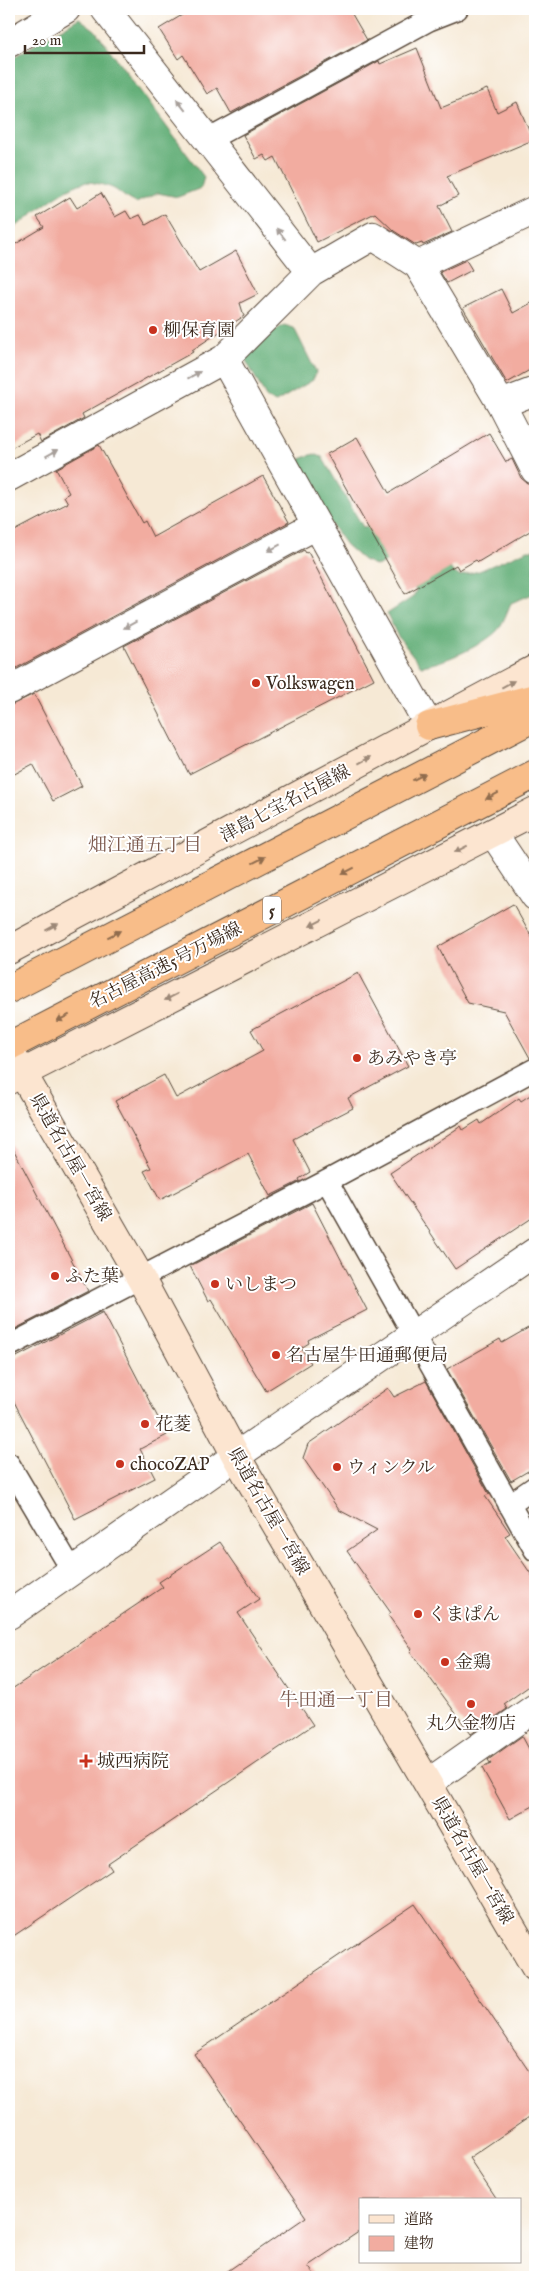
<svg xmlns="http://www.w3.org/2000/svg" width="544" height="2286" font-family="'IM FELL English','Noto Serif JP',serif">
  <style>
    .forest { fill: #63af78; stroke: #4f6c4b }
    .building { fill: #f2aca0 }
    .lines { fill: none; stroke-linecap: round; stroke-linejoin: round }
    .service-casing { stroke: #574739; stroke-width: 24 }
    .minor-casing { stroke: #574739; stroke-width: 30 }
    .secondary-casing { stroke: #574739; stroke-width: 30 }
    .motorway-casing { stroke: #574739; stroke-width: 30 }
    .service { stroke: #fff; stroke-width: 21 }
    .minor { stroke: #fff; stroke-width: 28 }
    .secondary { stroke: #fce5d0; stroke-width: 28 }
    .motorway { stroke: #f8bd89; stroke-width: 28 }
    .oneway { fill: #a79f9a }
    .oneway2 { fill: #9c8877 }
    .oneway3 { fill: #906c4e }
    .poi-dot { fill: #c8321e; stroke: #fff; stroke-width: 2 }
    .labels { text-anchor: middle; stroke-width: 4; stroke-linejoin: round; paint-order: stroke }
    .shield { fill: #fff; stroke: #766a62; stroke-width: 1 }
    .shield-label { font-size: 16px; font-weight: bold; fill: #3b2a1e }
    .poi-label { font-size: 18px; fill: #3b2a1e; stroke: #fff; text-anchor: start }
    .street-label { font-size: 18px; fill: #3b2a1e; stroke: #fff }
    .neighbourhood-label { font-size: 19px; fill: #7b584c; stroke: #fff }
  </style>
  <rect width="100%" height="100%" fill="#fff"/>
  <filter id="ink" filterUnits="userSpaceOnUse"><feTurbulence type="fractalNoise" baseFrequency=".02" numOctaves="2"/><feDisplacementMap in="SourceGraphic" scale="10" xChannelSelector="R" yChannelSelector="G"/><feConvolveMatrix kernelMatrix="1 2 1 2 8 2 1 2 1" color-interpolation-filters="sRGB"/></filter>
  <filter id="wash" filterUnits="userSpaceOnUse"><feTurbulence type="fractalNoise" baseFrequency=".0096" numOctaves="4" result="noise"/><feDisplacementMap in="SourceGraphic" scale="20" xChannelSelector="R" yChannelSelector="G"/><feGaussianBlur stdDeviation="1.12" result="paint"/><feColorMatrix in="noise" values="0 0 0 0 0 0 0 0 0 0 0 0 0 0 0 0 0 1.4 0 .05"/><feComposite in="paint" operator="in"/></filter>
  <g filter="url(#wash)">
    <rect width="100%" height="100%" fill="#f6e9d5"/>
    <path class="forest" d="M79 18 95 30 204 177 201 188 178 197 158 193 136 203C126 200 119 190 110 187 104 185 93 182 87 182 65 185 27 219 9 232V60Z
      M284 325 294 328 316 372 313 380 276 402 267 399 244 357 247 348Z
      M314 454 322 457 363 527 420 517 452 571 459 576 479 571 528 550H534L535 593 511 603C507 612 503 624 497 631 482 646 441 664 421 666L397 635 387 614 413 597 416 591 401 561 391 558 377 566 363 560 346 545 320 509 299 472 300 459Z"/>
    <g id="blocks">
      <path class="building" d="M192 9H349L367 40 231 113 217 88 207 94 183 55 178 59 159 29Z
        M417 48 441 108 487 89 497 112 517 102 533 140 447 176 458 196 439 206 452 232 423 245 422 243 416 245 394 231 375 213 317 242 275 157 268 161 264 155 256 159 243 135 379 61 380 64Z
        M101 193 115 217 126 211 131 219 140 215 146 225 165 214 199 272 236 251 258 294 240 303 244 316 192 350 193 352 82 414 84 418 41 442 37 434 9 449V248L44 227 37 217 70 197 77 208Z
        M466 260 472 270 447 283 440 272Z
        M501 289 513 313 535 301V367L507 383 463 308Z
        M489 433 506 462 512 459 521 478 527 483 535 485V528L478 562 476 560 459 570 456 565 405 594 327 454 357 437 389 493Z
        M99 445 142 523 145 521 153 537 263 476 289 522 9 672V534L68 503 64 496 69 493 56 469Z
        M304 550 306 553 308 552 374 679 189 774 124 646Z
        M34 694 82 786 53 801 33 764 9 777V706Z
        M513 904 535 943V1057L530 1058 504 1011 468 1003 438 947Z
        M358 973 408 1066 348 1098 353 1108 293 1139 310 1172 299 1179 300 1181 270 1196 248 1154 160 1200 144 1171 151 1168 115 1101 164 1075 176 1098 263 1051 251 1030Z
        M535 1092V1216L455 1269 390 1173 461 1126 463 1130 479 1120 481 1124 519 1098 521 1101Z
        M9 1141 88 1291 15 1329 9 1317Z
        M312 1203 367 1310 308 1340 309 1343 301 1348 311 1363 266 1391 211 1299 208 1301 190 1266Z
        M103 1312 167 1435 140 1449 155 1478 75 1519 9 1392V1361Z
        M535 1324V1467L511 1481 447 1369 500 1339 502 1343Z
        M426 1381 489 1494 485 1496 510 1533 505 1536 535 1580V1682L504 1704 507 1709 471 1734 410 1651 412 1649 388 1615 391 1613 347 1551 377 1530 339 1510 303 1458 308 1444 388 1388 394 1397Z
        M220 1542 259 1599 238 1613 313 1725 108 1864 112 1870 9 1939V1691L163 1587 159 1582Z
        M522 1736 535 1760V1805L510 1819 482 1768 491 1764 488 1760Z
        M415 1904 535 2080V2113L469 2158 497 2200H360V2231L308 2266 316 2277H219L306 2217 194 2054Z"/>
    </g>
  </g>
  <g filter="url(#ink)">
    <use href="#blocks" fill-opacity="0" stroke="#574739" stroke-width="1"/>
    <g class="lines">
      <defs>
        <path id="service" d="M208 140 429 20 457 9
          M327 1181 535 1550
          M9 1346 327 1181 535 1069
          M9 1464 73 1572
          M509 1505 535 1487"/>
        <path id="minor" d="M105 9 311 272
          M9 43 66 9
          M418 265 535 210
          M224 359 429 726
          M501 404 535 391
          M9 477 224 359 311 272 373 236 418 265 501 404 535 470
          M9 690 317 525
          M493 833 535 896
          M9 1615 236 1456 535 1252
          M428 1783 535 1708"/>
        <path id="secondary" d="M9 950 535 669
          M9 1050 141 1279 236 1456 535 1967
          M9 1080 535 811"/>
        <path id="motorway" d="M429 726 535 698
          M9 989 535 717
          M9 1046 535 774"/>
      </defs>
      <use href="#service" class="service-casing"/>
      <use href="#minor" class="minor-casing"/>
      <use href="#secondary" class="secondary-casing"/>
      <use href="#motorway" class="motorway-casing"/>
      <use href="#service" class="service"/>
      <use href="#minor" class="minor"/>
      <use href="#secondary" class="secondary"/>
      <use href="#motorway" class="motorway"/>
    </g>
    <defs><path id="oneway-solid" d="M-6-.8H1V-3.2L6.5 0L1 3.2V.8H-6Z" transform="scale(1.25)"/></defs>
    <g class="oneway">
      <use href="#oneway-solid" transform="translate(181 105) rotate(-128)"/>
      <use href="#oneway-solid" transform="translate(281 234) rotate(-128)"/>
      <use href="#oneway-solid" transform="translate(194 375) rotate(-29)"/>
      <use href="#oneway-solid" transform="translate(52 453) rotate(-29)"/>
      <use href="#oneway-solid" transform="translate(274 548) rotate(152)"/>
      <use href="#oneway-solid" transform="translate(130 625) rotate(152)"/>
    </g>
    <g class="oneway2">
      <use href="#oneway-solid" transform="translate(508 684) rotate(-28)"/>
      <use href="#oneway-solid" transform="translate(365 760) rotate(-28)"/>
      <use href="#oneway-solid" transform="translate(461 849) rotate(153)"/>
      <use href="#oneway-solid" transform="translate(316 923) rotate(153)"/>
      <use href="#oneway-solid" transform="translate(52 927) rotate(-28)"/>
      <use href="#oneway-solid" transform="translate(171 997) rotate(153)"/>
    </g>
    <g class="oneway3">
      <use href="#oneway-solid" transform="translate(419 777) rotate(-27)"/>
      <use href="#oneway-solid" transform="translate(492 796) rotate(153)"/>
      <use href="#oneway-solid" transform="translate(259 860) rotate(-27)"/>
      <use href="#oneway-solid" transform="translate(348 871) rotate(153)"/>
      <use href="#oneway-solid" transform="translate(114 934) rotate(-27)"/>
      <use href="#oneway-solid" transform="translate(63 1018) rotate(153)"/>
    </g>
  </g>
  <g class="poi-dot">
    <circle cx="153" cy="330" r="5"/>
    <circle cx="256" cy="683" r="5"/>
    <circle cx="357" cy="1058" r="5"/>
    <circle cx="55" cy="1276" r="5"/>
    <circle cx="215" cy="1284" r="5"/>
    <circle cx="276" cy="1355" r="5"/>
    <circle cx="145" cy="1424" r="5"/>
    <circle cx="120" cy="1464" r="5"/>
    <circle cx="337" cy="1467" r="5"/>
    <circle cx="418" cy="1614" r="5"/>
    <circle cx="445" cy="1662" r="5"/>
    <circle cx="471" cy="1704" r="5"/>
    <path d="M83.5 1753.5h5v5h5v5h-5v5h-5v-5h-5v-5h5z"/>
  </g>
  <g class="labels">
    <rect class="shield" x="263" y="896.5" width="18" height="27" rx="4"/>
    <g class="shield-label">
      <text x="272" y="916">5</text>
    </g>
    <g class="poi-label">
      <text x="163" y="336">柳保育園</text>
      <text x="266" y="689">Volkswagen</text>
      <text x="367" y="1064">あみやき亭</text>
      <text x="65" y="1282">ふた葉</text>
      <text x="225" y="1290">いしまつ</text>
      <text x="286" y="1361">名古屋牛田通郵便局</text>
      <text x="155" y="1430">花菱</text>
      <text x="130" y="1470">chocoZAP</text>
      <text x="347" y="1473">ウィンクル</text>
      <text x="428" y="1620">くまぱん</text>
      <text x="455" y="1668">金鶏</text>
      <text x="471" y="1729" text-anchor="middle">丸久金物店</text>
      <text x="97" y="1767">城西病院</text>
    </g>
    <g class="street-label">
      <text transform="translate(285 803) rotate(-28)" y="6">津島七宝名古屋線</text>
      <text transform="translate(165 965) rotate(-27)" y="6">名古屋高速5号万場線</text>
      <text transform="translate(71 1157) rotate(60)" y="6">県道名古屋一宮線</text>
      <text transform="translate(269 1511) rotate(60)" y="6">県道名古屋一宮線</text>
      <text transform="translate(473 1860) rotate(60)" y="6">県道名古屋一宮線</text>
    </g>
    <g class="neighbourhood-label">
      <text x="145" y="851">畑江通五丁目</text>
      <text x="336" y="1706">牛田通一丁目</text>
    </g>
  </g>
  <rect width="544" height="2286" fill="none" stroke="#fff" stroke-width="30"/>
  <rect x="359" y="2198" width="162" height="65" fill="#ffffff" stroke="#b1aaa5"/>
  <rect x="369" y="2215" width="25" height="8" fill="#fce5d0" stroke="#b1aaa5"/>
  <text x="404" y="2224" font-size="15" fill="#3b2a1e">道路</text>
  <rect x="369" y="2236" width="25" height="15" fill="#f2aca0" stroke="#b1aaa5"/>
  <text x="404" y="2248" font-size="15" fill="#3b2a1e">建物</text>
  <path d="M25 45v8h119v-8" fill="none" stroke="#3b2a1e" stroke-width="2.5"/>
  <text x="32" y="45" font-size="15" fill="#3b2a1e" stroke="#ffffff" stroke-width="4" paint-order="stroke">20 m</text>
</svg>
